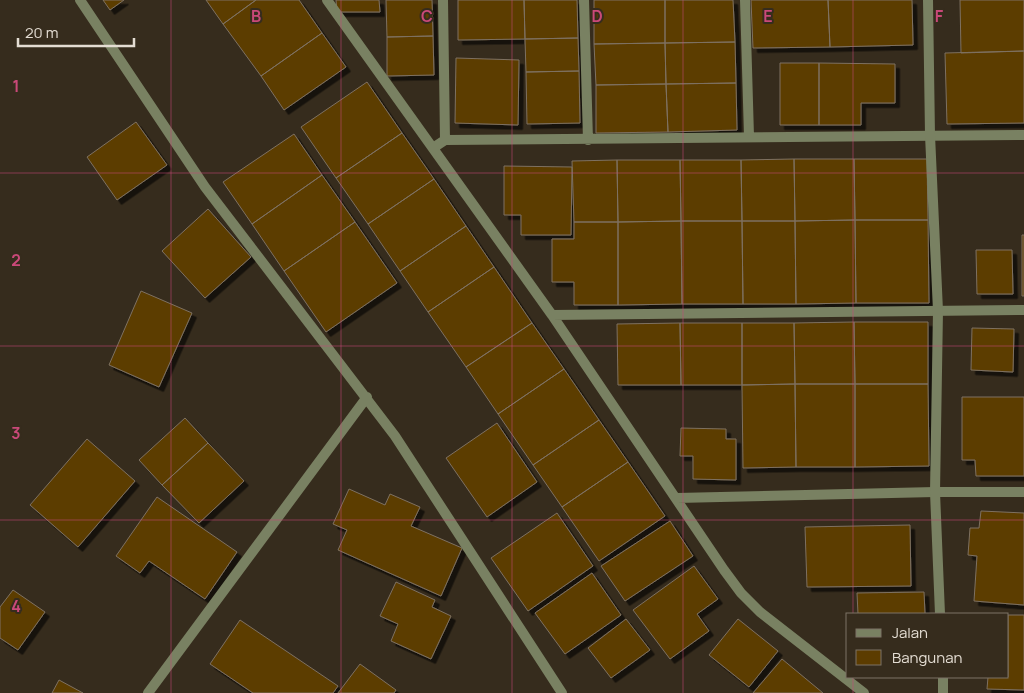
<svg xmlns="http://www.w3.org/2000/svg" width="1024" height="693" font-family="Manrope,sans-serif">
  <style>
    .building { fill: #5c3c00; stroke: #7e7161; filter: url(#shadow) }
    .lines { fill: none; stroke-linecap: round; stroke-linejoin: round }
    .minor { stroke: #798162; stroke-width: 10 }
    .tertiary { stroke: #798162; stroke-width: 10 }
    .grid { fill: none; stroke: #ca4979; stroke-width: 1; stroke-opacity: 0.55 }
    .grid-label { font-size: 16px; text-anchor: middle; font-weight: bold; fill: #ca4979; stroke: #362c1d; stroke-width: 4; stroke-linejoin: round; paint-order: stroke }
  </style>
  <defs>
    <filter id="shadow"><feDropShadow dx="4.5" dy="4.5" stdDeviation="0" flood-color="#0009"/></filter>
  </defs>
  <rect width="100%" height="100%" fill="#362c1d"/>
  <path class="building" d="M103 0H124L110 10Z
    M206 0H256L223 24Z
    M256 0H299L322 33 261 76 223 24Z
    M336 0H379L380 12H337Z
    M386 0H432L433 36 387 37Z
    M458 0H524L525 39 458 40Z
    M524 0H577L578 38 525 39Z
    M594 0H665V43L594 44Z
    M665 0H733L735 42 665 43Z
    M751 0H828L830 47 753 48Z
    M828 0H912L913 45 830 47Z
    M960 0H1024V51L961 53Z
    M322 33 346 67 284 110 261 76Z
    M433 36 434 75 387 76V37Z
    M578 38 579 71 526 72 525 39Z
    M735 42 736 83 666 84 665 43Z
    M665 43 666 84 596 85 594 44Z
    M1024 51V123L947 124 945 53Z
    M456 58 519 60 518 125 455 123Z
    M780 63H819V125H780Z
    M819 63 895 64V103H861V125H819Z
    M579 71 580 123 527 124 526 72Z
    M367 82 402 133 336 178 301 127Z
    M736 83 737 130 668 132 666 84Z
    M666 84 668 132 596 133V85Z
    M136 122 167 165 117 200 87 157Z
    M402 133 434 179 368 224 336 178Z
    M294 134 322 175 252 224 223 182Z
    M794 159H854L855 220 795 221Z
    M794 159 795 221H742L741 160Z
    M854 159H927L928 220H855Z
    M617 160H680L681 221 618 222Z
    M617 160 618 222H574L572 161Z
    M680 160H741L742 221H681Z
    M504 166 572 167 571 235H521V215H504Z
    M322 175 355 222 284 271 252 224Z
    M434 179 466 226 400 271 368 224Z
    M208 209 251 257 205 298 162 251Z
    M855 220 856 303 796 304 795 221Z
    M855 220H928L929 303H856Z
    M681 221 682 304 618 305V222Z
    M681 221H742L743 304H682Z
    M742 221H795L796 304H743Z
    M355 222 397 283 326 332 284 271Z
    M574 222H618V305H574V282H552V239H574Z
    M466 226 494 267 428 312 400 271Z
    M1022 235H1024V296H1022Z
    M976 250H1012L1013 294H977Z
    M494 267 532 323 466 367 428 312Z
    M141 291 192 313 159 387 109 365Z
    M854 322H928V384H855Z
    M854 322 855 384H795L794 323Z
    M532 323 564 369 498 414 466 367Z
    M680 323H742V385H681Z
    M680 323 681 385H618L617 324Z
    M742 323H794L795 384 742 385Z
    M972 328 1014 329 1013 372 971 370Z
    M564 369 599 420 533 465 498 414Z
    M795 384H855V467H796Z
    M795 384 796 467 743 468 742 385Z
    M855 384H928L929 466 855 467Z
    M962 397H1024V476H976L975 460H962Z
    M185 418 208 443 162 485 139 460Z
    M599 420 628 462 562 507 533 465Z
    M497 423 537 482 487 517 446 458Z
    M681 428 726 429V439H736V480L693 479V456H680Z
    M87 439 135 481 78 547 30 505Z
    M208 443 244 481 199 523 162 485Z
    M628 462 665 516 599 561 562 507Z
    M349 489 385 505 390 494 420 507 411 526 462 548 441 596 338 550 347 530 333 524Z
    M157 497 237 552 205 599 149 561 140 573 116 556Z
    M981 511 1024 513V605L974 601 977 556 968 555 970 528H979Z
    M557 513 593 566 528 611 491 558Z
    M670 521 693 556 625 601 601 566Z
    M910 525 911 586 807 587 805 527Z
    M694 566 718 599 697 614 709 631 670 659 633 610Z
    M592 573 621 615 565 654 535 613Z
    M396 582 435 600 432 607 451 616 431 659 391 641 398 624 380 616Z
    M13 590 45 612 18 650 0 638V607Z
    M924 592 925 614H858L857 593Z
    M1008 615H1024V690L987 689 988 677H1008Z
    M626 619 650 650 611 678 588 648Z
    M738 619 778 651 749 687 709 655Z
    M240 620 338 686 333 693H253L210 664Z
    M782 659 823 693H753Z
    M360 664 396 690 394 693H338Z
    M59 680 83 693H52Z"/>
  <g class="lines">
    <path class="minor" d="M80 0 205 187 395 436 562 693
      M327 0 552 315 724 570 741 593 760 612 864 693
      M443 0 445 140
      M584 0 588 140
      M745 0 749 136
      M433 148 445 140 1024 135
      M552 315 1024 310
      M677 498 935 492H1024
      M148 693 367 397"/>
    <path class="tertiary" d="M928 0 930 135 938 311 935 492 940 614
      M943 677V693"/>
  </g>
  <path class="grid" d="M171 0V693M341 0V693M512 0V693M683 0V693M853 0V614M0 173H1024M0 346H1024M0 520H1024M853 677V693"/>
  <g class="grid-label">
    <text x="256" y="22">B</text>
    <text x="427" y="22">C</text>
    <text x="597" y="22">D</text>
    <text x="768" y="22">E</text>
    <text x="939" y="22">F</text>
    <text x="16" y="92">1</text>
    <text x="16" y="266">2</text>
    <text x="16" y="439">3</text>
    <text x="16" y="612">4</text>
  </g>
  <rect x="846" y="613" width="162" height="65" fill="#362c1d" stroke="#7c7366"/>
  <rect x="856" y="629" width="25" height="8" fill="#798162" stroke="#7c7366"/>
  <text x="892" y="638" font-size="15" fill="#e4ddd3">Jalan</text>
  <rect x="856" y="650" width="25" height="15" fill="#5c3c00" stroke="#7c7366"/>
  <text x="892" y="663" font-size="15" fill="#e4ddd3">Bangunan</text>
  <path d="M18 38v8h116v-8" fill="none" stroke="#e4ddd3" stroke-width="2.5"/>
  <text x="25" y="38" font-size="15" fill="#e4ddd3" stroke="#362c1d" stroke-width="4" paint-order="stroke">20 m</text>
</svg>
